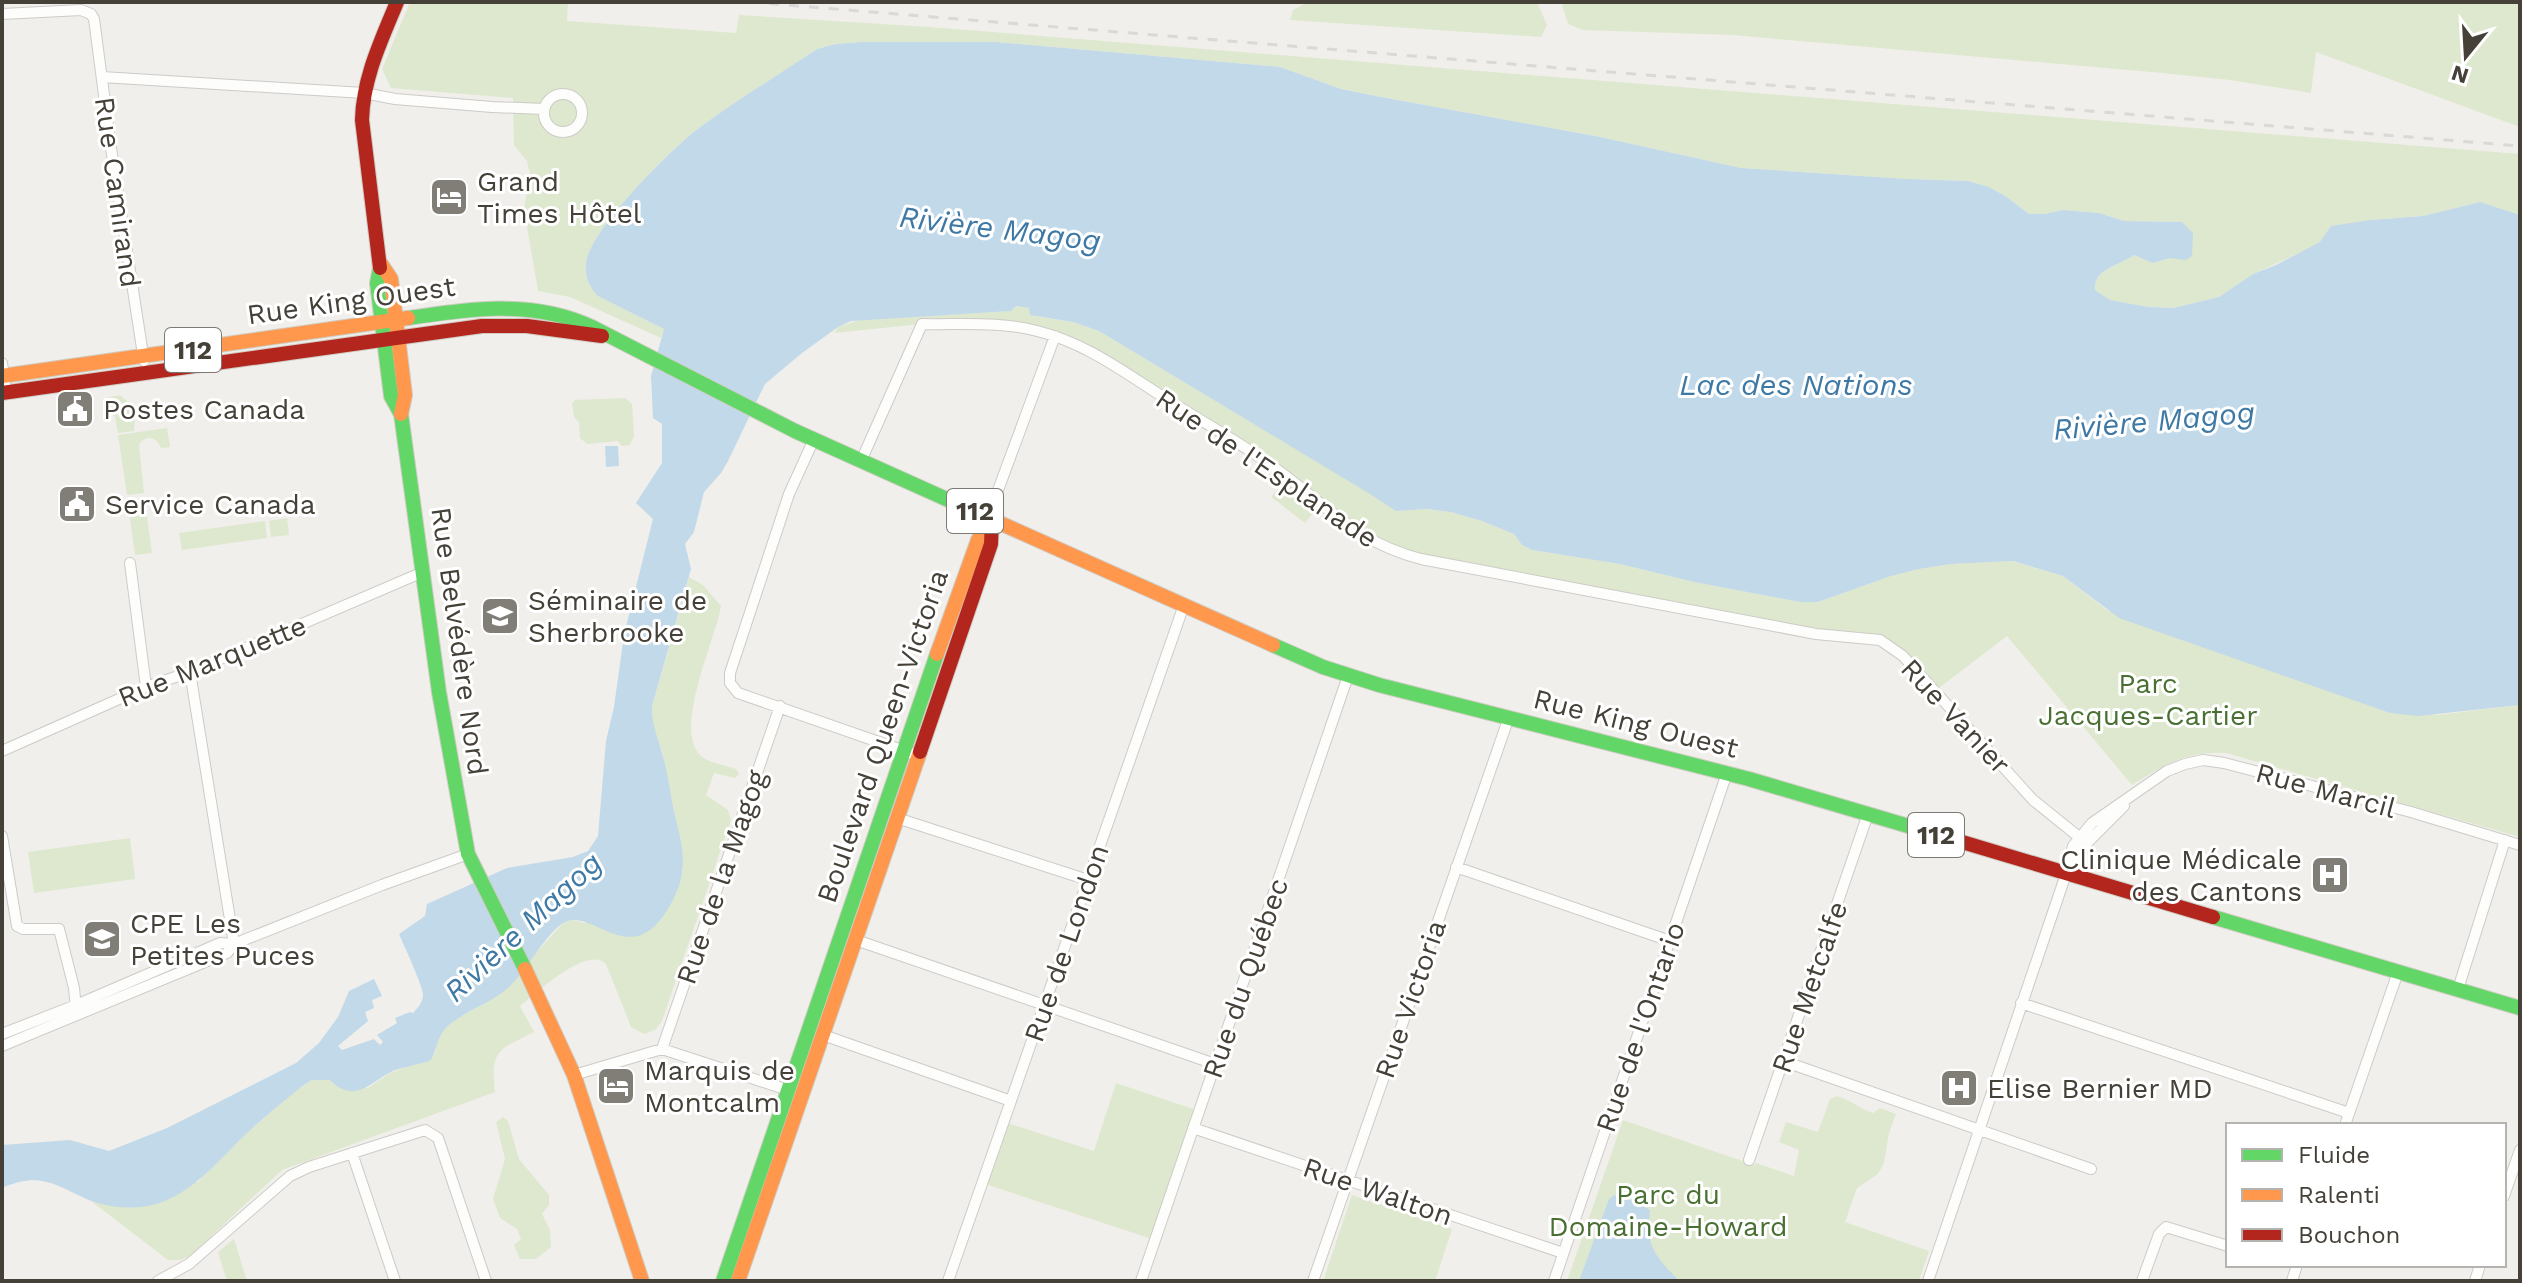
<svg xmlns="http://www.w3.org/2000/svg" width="2522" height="1283" font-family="'Work Sans',sans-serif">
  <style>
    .green { fill: #dee8ce }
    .water { fill: #c1d9e9 }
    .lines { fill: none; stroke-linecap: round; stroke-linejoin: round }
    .street-casing { stroke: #cdcbc7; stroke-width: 12 }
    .fast-casing { stroke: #cfccc3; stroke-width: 16 }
    .slow-casing { stroke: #cfccc3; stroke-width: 16 }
    .jam-casing { stroke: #cfccc3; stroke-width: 16 }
    .street { stroke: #fdfdfc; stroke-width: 10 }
    .fast { stroke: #63d668; stroke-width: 14 }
    .slow { stroke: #ff974d; stroke-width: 14 }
    .jam { stroke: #b3261e; stroke-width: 14 }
    .rail { stroke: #d9d9d8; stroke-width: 3; stroke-dasharray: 10 10; stroke-linecap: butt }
    .labels { text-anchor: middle; stroke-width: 6; stroke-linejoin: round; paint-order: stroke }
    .shield { fill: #fff; stroke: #7d7974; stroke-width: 2 }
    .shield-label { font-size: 26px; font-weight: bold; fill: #454038 }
    .poi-label { font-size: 28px; fill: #454038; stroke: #fff; text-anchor: start }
    .street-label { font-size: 28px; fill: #454038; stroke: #fff }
    .park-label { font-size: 28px; fill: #497032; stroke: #fff }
    .water-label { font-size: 30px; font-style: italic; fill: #3e79a5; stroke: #fff }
  </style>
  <rect width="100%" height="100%" fill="#f1efeb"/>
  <path class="green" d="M410 2H568L567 21 736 33 739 15 929 27 2520 154V215L2479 202 2423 216 2371 220 2253 274 2219 297 2173 308 2149 307 2110 300 2095 290C2093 269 2119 266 2134 255L2153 263 2170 258 2182 222 2124 221 2099 213 2063 210 2044 214H2029L2007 197 1989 187 1968 181 1906 179 1741 168 1600 137 1381 97 1341 89 1280 67 996 42H861L836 44 817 49C778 75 737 100 699 128 672 148 589 231 586 263 584 276 590 288 599 296L664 329 661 338 570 297 538 291 524 209 530 174 527 161 514 145 513 98 391 88 382 69Z
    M1308 2H1537L1547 25 1541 37 1290 20 1293 10Z
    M1561 2H2520V127L2316 52 2311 93 2230 80 2162 73 1733 35 1583 30 1568 24Z
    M1016 306 1029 308 1035 316 1073 322 1099 331 1371 494 1396 511 1426 509 1451 512 1482 521 1514 534 1522 545 1532 550 1620 564 1694 582 1800 602H1818L1891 576 1919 569 1951 564 2012 561 2063 576 2108 611 2437 715 2520 705V837L2226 753C2186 751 2164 765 2132 785L2007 636 1935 691 1890 646 1395 552 1286 476 1096 355 1034 330 922 324 834 333 838 327 859 320 1011 311Z
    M120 395 136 409 134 431 118 433 115 417 105 405 107 398Z
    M625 398 632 404 634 436 630 445 622 446 618 441 587 444 580 438 579 422 574 417 572 403 575 400Z
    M167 428 170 447 161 448C157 437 145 434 139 445L144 493 127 495 118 435Z
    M1281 485 1315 511 1305 523 1271 497Z
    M145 502 152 553 135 555 128 504Z
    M287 518 289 535 271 537 269 521Z
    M265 521 267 538 182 550 179 533Z
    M689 577 703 585 721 606C716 639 672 730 701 756 709 763 725 765 736 769L739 774 735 778 714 773 706 795 728 810 731 820 662 1021 655 1030 644 1034 631 1027 606 964C587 945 537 993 520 1006L534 1032C499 1050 490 1049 495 1092L282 1170 191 1255 181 1260H168L91 1201 109 1205 198 1182 246 1134 289 1096 312 1080H330L368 1088 390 1073 414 1064 424 1063 435 1053 437 1041 444 1030 457 1018 495 998 564 922 573 920 585 923 683 871 682 851 663 755 651 718 652 706Z
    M130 838 135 879 34 893 28 852Z
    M1116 1083 1199 1111 1155 1240 982 1183 1004 1122 1094 1151Z
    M1837 1096C1850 1100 1861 1109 1873 1113L1880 1108 1896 1114 1889 1133 1884 1163 1878 1174 1857 1188 1845 1222 1929 1251 1919 1281H1567L1623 1120 1754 1165 1756 1163 1794 1176 1799 1150 1779 1142 1786 1122 1818 1132 1830 1099Z
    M503 1117 508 1121 519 1159 549 1195V1205L542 1214 550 1230 551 1247 536 1259H520L514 1245 521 1239 517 1229 500 1218 493 1199 505 1159 496 1122Z
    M1352 1195 1452 1229 1435 1281H1323Z
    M234 1239 247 1281H227L218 1252Z"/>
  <path class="water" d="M861 42H996L1280 67 1341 89 1381 97 1600 137 1741 168 1906 179 1968 181 1989 187 2007 197 2029 214H2044L2063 210 2099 213 2124 221 2182 222 2193 233 2192 256 2186 260 2170 258 2153 263 2134 255C2119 266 2093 269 2095 290L2110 300 2149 307 2173 308 2219 297 2253 274 2276 265 2320 242 2331 226 2371 220 2423 216 2480 202 2520 215V705L2418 716 2390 713 2119 618 2063 576 2013 561 1951 564 1919 569 1891 576 1818 602H1800L1694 582 1620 564 1532 550 1522 545 1514 534 1482 521 1451 512 1426 509 1396 511 1370 494 1099 331 1073 322 1030 315 1029 308 1016 306 1011 311 851 321 838 327 802 353 765 384 728 461 721 473 704 492 694 532 685 544 691 569 652 706C651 723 658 737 662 753 667 769 669 785 672 801 676 824 686 850 682 873 680 887 673 901 666 912 628 970 592 906 563 923 547 933 527 969 512 984 494 1004 465 1009 446 1028 437 1037 437 1049 431 1060 419 1065 406 1066 393 1071 370 1082 355 1105 330 1080H312L304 1085C283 1101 262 1119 243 1137 216 1163 193 1193 156 1204 135 1210 109 1208 89 1200 55 1185 40 1171 2 1188V1145L70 1140 109 1151 167 1128 296 1063 319 1043 338 1017 349 991 374 979 382 996 372 1000 374 1008 365 1012 368 1021 338 1046 342 1050 374 1039 380 1045 383 1042 377 1035 397 1023 395 1018 410 1012 413 1013C418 1008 422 1003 423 996 424 988 404 946 399 934L425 916 427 904 507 868 573 857 588 851 598 836 606 741 614 707 624 635 653 519 636 503 662 463V424L653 418 651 376 664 329 598 296C590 288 584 276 586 263 589 231 672 148 699 128 737 100 778 75 817 49L836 44Z
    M605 446H618L619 466 606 467Z
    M1614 1195 1629 1199 1650 1210C1646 1248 1654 1254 1679 1281H1579L1609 1199Z"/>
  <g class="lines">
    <defs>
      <path id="street" d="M2 14 81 10 91 14 94 19 111 148 144 361
        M102 77 364 93 395 99 492 107 544 109
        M544 113a19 19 0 1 1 38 0a19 19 0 1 1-38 0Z
        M2 363 6 392
        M814 439 789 494 730 673V683L738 693 919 756
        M861 461 922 324C960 325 1000 321 1037 331 1087 343 1128 375 1171 402 1208 425 1248 447 1283 474 1331 510 1361 544 1421 559L1816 634 1880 640 1903 656 2033 800 2079 837
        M992 519 994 501 1055 336
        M130 563 146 687
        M190 672 234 944
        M2 751 146 687 190 672 423 572
        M897 818 1088 880
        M2 836 17 926 23 929H59L74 988 76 1009
        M1456 867 1670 941
        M2067 872 2086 844 2124 806
        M856 940 1215 1064
        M2458 989 2505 840
        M2021 1003 2349 1113
        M2 1034 76 1005 220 943 234 944 382 885 468 854
        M823 1035 1011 1101
        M2 1046 227 953 234 944
        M662 1049 780 706
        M1783 1061 2091 1169
        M574 1075 662 1049 788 1090
        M2345 1125 2398 972
        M1193 1128 1563 1253
        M352 1153 395 1281
        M1749 1160 1868 814
        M2504 1196 2520 1150
        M158 1281 189 1264 290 1176 309 1167 425 1130 438 1138 486 1281
        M948 1281 1184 605
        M1141 1281 1348 676
        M1313 1281 1509 717
        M1554 1281 1727 773
        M1928 1281 2066 874 2073 846 2092 823 2167 771 2185 764 2203 760 2224 763 2411 812 2520 845
        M2142 1281 2159 1234 2166 1227 2228 1246
        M2292 1281 2297 1265
        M2475 1281 2480 1265"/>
      <path id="fast" d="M380 268 377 283 391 396 401 414 439 692 468 854 525 969
        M408 318C471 309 532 299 592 327L795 431 964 507
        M1273 645 1323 667 1379 685 1749 779 1932 833
        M2213 917 2520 1008
        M723 1281 937 654"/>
      <path id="slow" d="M381 264 391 279 405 395 401 414
        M2 376 408 318
        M964 507 1273 645
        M937 654 978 540 992 519
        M525 969 574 1075 642 1281
        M738 1281 920 752"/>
      <path id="jam" d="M380 268 362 120C363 78 381 41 397 2
        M2 393 482 326H527L602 336
        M920 752 991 544 992 519
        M1932 833 2213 917"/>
    </defs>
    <use href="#street" class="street-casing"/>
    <use href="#fast" class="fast-casing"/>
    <use href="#slow" class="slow-casing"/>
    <use href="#jam" class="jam-casing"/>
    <use href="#street" class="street"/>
    <use href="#fast" class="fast"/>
    <use href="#slow" class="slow"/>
    <use href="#jam" class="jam"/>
    <path class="rail" d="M749 2 2520 146"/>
  </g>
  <defs>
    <symbol id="hotel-square" viewBox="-11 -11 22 22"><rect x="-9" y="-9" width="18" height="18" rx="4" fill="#817d77" stroke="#fff"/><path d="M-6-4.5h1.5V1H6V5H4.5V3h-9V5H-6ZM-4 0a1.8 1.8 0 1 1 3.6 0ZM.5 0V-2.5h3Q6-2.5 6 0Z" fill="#fff"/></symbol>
    <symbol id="civic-square" viewBox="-11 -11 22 22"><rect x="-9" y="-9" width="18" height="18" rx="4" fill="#817d77" stroke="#fff"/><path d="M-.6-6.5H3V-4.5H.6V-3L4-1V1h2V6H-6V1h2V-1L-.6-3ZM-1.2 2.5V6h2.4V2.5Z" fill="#fff"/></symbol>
    <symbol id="school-square" viewBox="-11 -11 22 22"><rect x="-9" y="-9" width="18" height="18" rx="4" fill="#817d77" stroke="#fff"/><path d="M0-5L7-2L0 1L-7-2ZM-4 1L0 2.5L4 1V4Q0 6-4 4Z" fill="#fff"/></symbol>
    <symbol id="hospital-square" viewBox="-11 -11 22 22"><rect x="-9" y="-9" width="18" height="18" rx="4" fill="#817d77" stroke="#fff"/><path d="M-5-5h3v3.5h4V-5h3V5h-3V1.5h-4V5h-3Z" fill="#fff"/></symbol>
  </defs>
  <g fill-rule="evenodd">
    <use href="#hotel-square" x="427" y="175" width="44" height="44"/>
    <use href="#civic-square" x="53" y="387" width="44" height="44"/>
    <use href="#civic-square" x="55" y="482" width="44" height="44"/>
    <use href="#school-square" x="478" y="594" width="44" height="44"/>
    <use href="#hospital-square" x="2308" y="853" width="44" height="44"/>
    <use href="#school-square" x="80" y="917" width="44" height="44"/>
    <use href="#hotel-square" x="594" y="1064" width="44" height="44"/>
    <use href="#hospital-square" x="1937" y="1066" width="44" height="44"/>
  </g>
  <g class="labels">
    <g class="shield">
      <rect x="165" y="328" width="56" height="44" rx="6"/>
      <rect x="947" y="489" width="56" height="44" rx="6"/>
      <rect x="1908" y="813" width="56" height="44" rx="6"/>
    </g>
    <g class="shield-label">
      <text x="193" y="359">112</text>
      <text x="975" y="520">112</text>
      <text x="1936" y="844">112</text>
    </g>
    <g class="poi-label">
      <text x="477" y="191">Grand<tspan x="477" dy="32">Times Hôtel</tspan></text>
      <text x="103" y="419">Postes Canada</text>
      <text x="105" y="514">Service Canada</text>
      <text x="528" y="610">Séminaire de<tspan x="528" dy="32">Sherbrooke</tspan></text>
      <text x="2302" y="869" text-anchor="end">Clinique Médicale<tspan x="2302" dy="32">des Cantons</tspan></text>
      <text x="130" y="933">CPE Les<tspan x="130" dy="32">Petites Puces</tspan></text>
      <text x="644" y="1080">Marquis de<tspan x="644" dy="32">Montcalm</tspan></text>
      <text x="1987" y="1098">Elise Bernier MD</text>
    </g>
    <g class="street-label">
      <text transform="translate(118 192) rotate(82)" y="10">Rue Camirand</text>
      <text transform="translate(351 300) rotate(-8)" y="10">Rue King Ouest</text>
      <text transform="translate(1267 468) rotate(34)" y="10">Rue de l'Esplanade</text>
      <text transform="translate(460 641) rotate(82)" y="10">Rue Belvédère Nord</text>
      <text transform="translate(212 661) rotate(-22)" y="10">Rue Marquette</text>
      <text transform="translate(1956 716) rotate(47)" y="10">Rue Vanier</text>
      <text transform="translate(1636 723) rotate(14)" y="10">Rue King Ouest</text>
      <text transform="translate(882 736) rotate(-71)" y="10">Boulevard Queen-Victoria</text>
      <text transform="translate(2326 790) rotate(15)" y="10">Rue Marcil</text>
      <text transform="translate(721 877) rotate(-71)" y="10">Rue de la Magog</text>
      <text transform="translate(1066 943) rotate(-71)" y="10">Rue de London</text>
      <text transform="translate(1245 978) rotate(-71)" y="10">Rue du Québec</text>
      <text transform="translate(1809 987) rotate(-71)" y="10">Rue Metcalfe</text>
      <text transform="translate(1410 999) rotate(-71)" y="10">Rue Victoria</text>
      <text transform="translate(1640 1027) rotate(-71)" y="10">Rue de l'Ontario</text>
      <text transform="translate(1378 1191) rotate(19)" y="10">Rue Walton</text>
    </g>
    <g class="park-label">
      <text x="2148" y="693">Parc<tspan x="2148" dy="32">Jacques-Cartier</tspan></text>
      <text x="1668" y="1204">Parc du<tspan x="1668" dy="32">Domaine-Howard</tspan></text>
    </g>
    <g class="water-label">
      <text transform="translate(1000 229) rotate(7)" y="10">Rivière Magog</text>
      <text x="1796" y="395">Lac des Nations</text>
      <text transform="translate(2154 421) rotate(-5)" y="10">Rivière Magog</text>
      <text transform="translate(523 927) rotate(-43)" y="10">Rivière Magog</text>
    </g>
  </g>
  <rect width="2522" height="1283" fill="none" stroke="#454038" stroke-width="8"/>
  <rect x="2226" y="1123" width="280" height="144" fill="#ffffff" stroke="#b5b3af" stroke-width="2"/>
  <rect x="2242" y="1149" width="40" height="12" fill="#63d668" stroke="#b5b3af" stroke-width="2"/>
  <text x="2298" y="1163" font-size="24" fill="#454038">Fluide</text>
  <rect x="2242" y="1189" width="40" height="12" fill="#ff974d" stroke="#b5b3af" stroke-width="2"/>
  <text x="2298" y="1203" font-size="24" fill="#454038">Ralenti</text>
  <rect x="2242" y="1229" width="40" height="12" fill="#b3261e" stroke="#b5b3af" stroke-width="2"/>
  <text x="2298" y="1243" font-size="24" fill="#454038">Bouchon</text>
  <g transform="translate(2466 56) rotate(198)" stroke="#ffffff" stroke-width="6" paint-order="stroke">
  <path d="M0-6L14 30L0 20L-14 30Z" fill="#454038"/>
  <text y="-12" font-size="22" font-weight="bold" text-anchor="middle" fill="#454038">N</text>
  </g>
</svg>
